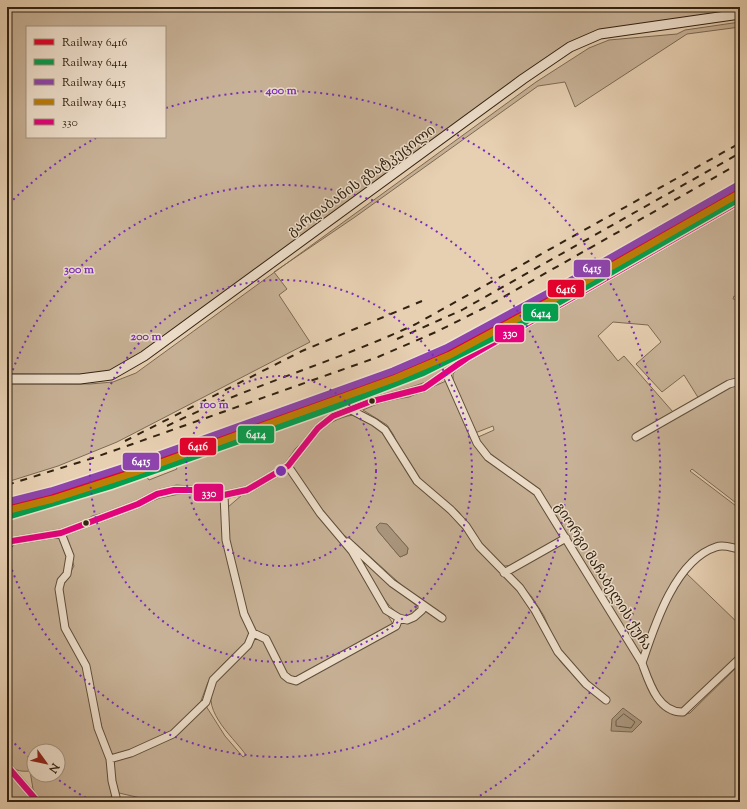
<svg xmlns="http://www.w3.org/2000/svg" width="747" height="809" font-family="'Sorts Mill Goudy','Noto Serif Georgian',serif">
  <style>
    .green { fill: #c8b297; stroke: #7c6a54; fill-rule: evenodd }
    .water { fill: #a9957c; stroke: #796752 }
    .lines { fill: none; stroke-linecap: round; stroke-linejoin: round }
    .shore { stroke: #6d5c47; stroke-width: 1 }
    .minor-casing { stroke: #5e4e3a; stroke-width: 9 }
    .secondary-casing { stroke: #312212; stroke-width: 11 }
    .minor { stroke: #efe0cd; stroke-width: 7 }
    .secondary { stroke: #efe0cd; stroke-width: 9 }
    .rail { stroke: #312212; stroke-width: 2; stroke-dasharray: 7 7; stroke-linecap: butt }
    .bus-1-casing { stroke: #efe0cd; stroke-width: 9 }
    .bus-1 { stroke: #e5007d; stroke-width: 6 }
    .rail-1-casing { stroke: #efe0cd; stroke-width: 10 }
    .rail-2-casing { stroke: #efe0cd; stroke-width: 10 }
    .rail-3-casing { stroke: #efe0cd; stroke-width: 10 }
    .rail-4-casing { stroke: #efe0cd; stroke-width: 10 }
    .rail-1 { stroke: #e4002b; stroke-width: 7 }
    .rail-2 { stroke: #029f4e; stroke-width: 7 }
    .rail-3 { stroke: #8e44ad; stroke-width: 7 }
    .rail-4 { stroke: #bc7e05; stroke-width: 7 }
    .ring { fill: none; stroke: #7b2cbf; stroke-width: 2; stroke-dasharray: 2 4 }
    .bus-dot { fill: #312212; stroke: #efe0cd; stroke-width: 1.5 }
    .labels { text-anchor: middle; stroke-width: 3; stroke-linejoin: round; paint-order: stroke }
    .street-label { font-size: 14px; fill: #312212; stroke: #efe0cd }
    .centre { fill: #7b2cbf; stroke: #efe0cd; stroke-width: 2 }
    .ring-label { font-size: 12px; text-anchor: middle; font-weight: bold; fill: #7b2cbf; stroke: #efe0cd; stroke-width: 3; stroke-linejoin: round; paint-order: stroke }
    .line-badge { stroke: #efe0cd; stroke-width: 1.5 }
    .badge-label { font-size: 11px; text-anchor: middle; font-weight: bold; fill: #fff }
  </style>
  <rect width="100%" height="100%" fill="#e7d0b2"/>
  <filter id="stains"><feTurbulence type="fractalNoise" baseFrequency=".005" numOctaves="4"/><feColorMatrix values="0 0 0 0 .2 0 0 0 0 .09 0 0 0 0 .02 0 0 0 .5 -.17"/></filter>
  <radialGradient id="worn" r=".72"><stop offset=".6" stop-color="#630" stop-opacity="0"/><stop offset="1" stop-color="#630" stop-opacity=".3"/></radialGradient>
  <path class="green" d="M7 7H740V10L607 29 588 36 132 360 110 371 85 375 7 374ZM27 27H165V137H27Z
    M740 22V27L687 34 575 107 565 82 538 86 355 217 274 272 287 289 279 295 310 342 117 442 58 466 7 482V383L90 384 113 382 136 373 536 82 589 48 609 40 677 34 685 30Z
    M740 204V298L734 296 733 299 740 300V379L699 399 684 375 662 392 636 364 661 342 648 325 613 322 598 336 618 361 624 356 673 412 730 384 740 382V506L692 469 690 471 740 509V548L724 544 684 568 644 654 640 657 543 496 490 456 476 438 494 430 493 426 475 433 453 385V374L463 363Z
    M486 341 488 342 426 382 351 408 333 411 295 449 285 464 249 486 222 492 206 487 176 485 118 509 92 516 84 522 55 531 14 537 7 543V515L61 501 144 473 149 480 177 469 174 461 388 383Z
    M446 381 473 441 537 496 563 536 514 565 504 566 498 561 480 542 459 512 420 480 400 449 393 434 387 425 363 410 384 401 409 397Z
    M353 415C382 427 382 430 398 456L519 592 534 611 560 661 583 686 606 703 610 700 572 666 556 643 544 616 532 597 511 574 515 569 564 542 640 665 664 709 672 714 682 715 690 713 740 664V802H158L119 793 114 784V763L117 760 146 749 206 706 225 736 243 757 246 755C231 734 197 708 217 680L256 638 262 639 288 681 400 622C413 623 417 620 425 609L443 622 446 618 407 590 355 543C327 526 309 492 291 466 309 443 322 420 353 415ZM387 524 408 548 407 554 400 557 378 531Z
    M286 469 345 545 393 624 297 678 288 675 268 638 254 629 246 612 229 540 228 507 242 495 266 483Z
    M184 493 223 498V540L242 618 250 634 247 642 223 664 208 682 201 701 173 731 132 750 111 756 102 728 87 662 68 628 62 587 74 566 65 535 160 498Z
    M60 536 68 560 66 570 60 579 63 629 82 663 108 759 113 792 111 797 106 802H40L33 789 30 771C18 772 14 770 7 761V551L11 545 17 542ZM34 751H58V775H34Z
    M354 550 392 586 417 606C404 647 360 561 354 550Z
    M686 573 740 625V655L682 709 679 710 667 705 654 686 645 664 659 618Z
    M7 770 34 802H7Z"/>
  <path class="water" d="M380 523 387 524 408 548 407 554 400 557 378 531 376 527Z
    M623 708 642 722 632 732 611 731 612 719Z"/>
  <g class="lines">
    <path class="shore" d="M624 714 635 722 631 728 616 726V721Z"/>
    <defs>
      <path id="minor" d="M446 373 477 443 488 457 537 492 642 663C649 682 658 713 683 712L740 658
        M351 410 374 422 385 430 417 481 451 510 466 526 479 546 520 588 535 610 558 652 586 684 606 700
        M636 437 729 384 740 381
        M288 466 320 513 352 551 386 610 399 618 407 620 414 617 422 610V605
        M61 533 70 556 67 574 61 581 59 589 65 628 86 666 98 728 110 759 112 781 116 797
        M348 542 392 583 442 618
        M7 546 12 541 61 533 138 504 157 494 174 490H191L224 495 247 490 288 466 318 428 333 416 351 410 369 402 424 388 467 358 740 201
        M504 573 566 538
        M253 633 266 639 284 675 289 679 296 681 396 626 399 618
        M642 663C654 627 675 560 716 547 724 544 732 548 740 549
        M110 759 131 753 173 734 206 702 213 680 248 645 253 633 244 614 226 540 224 495
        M7 766 38 802"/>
      <path id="secondary" d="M7 379H80L111 375 144 356 523 79 570 47 600 34 740 14"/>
    </defs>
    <use href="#minor" class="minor-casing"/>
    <use href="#secondary" class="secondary-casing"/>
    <use href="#minor" class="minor"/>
    <use href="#secondary" class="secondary"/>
    <path class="rail" d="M397 339 462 310 740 153
      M167 426C248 386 335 362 416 324L740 143
      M125 441 302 351 422 301
      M7 485 93 458 378 357 436 332 484 308 740 163"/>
    <defs>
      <path id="bus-1" d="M12 541 61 533 138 504 157 494 174 490H191L224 495 247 490 288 466 318 428 333 416 369 402 424 388 467 358 740 201
        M7 766 38 802"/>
    </defs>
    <use href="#bus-1" class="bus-1-casing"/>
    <use href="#bus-1" class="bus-1"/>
    <defs>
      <path id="rail-1" d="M7 508 108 478 328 400 419 365 522 314 740 189"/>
      <path id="rail-2" d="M9 516 110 486 331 408 422 373 526 321 740 198"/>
      <path id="rail-3" d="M7 502 51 491 131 465 393 371 446 348 561 286 740 184"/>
      <path id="rail-4" d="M9 510 53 499 133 473 396 378 450 355 565 293 740 193"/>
    </defs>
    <use href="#rail-1" class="rail-1-casing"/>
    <use href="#rail-2" class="rail-2-casing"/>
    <use href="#rail-3" class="rail-3-casing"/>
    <use href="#rail-4" class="rail-4-casing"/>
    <use href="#rail-1" class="rail-1"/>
    <use href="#rail-2" class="rail-2"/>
    <use href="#rail-3" class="rail-3"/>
    <use href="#rail-4" class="rail-4"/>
  </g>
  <g class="ring">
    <circle cx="281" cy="471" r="95"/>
    <circle cx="281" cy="471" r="191"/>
    <path d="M7 387A286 286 0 1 1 7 555"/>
    <path d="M91 801A381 381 0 0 1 52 775M34 761A381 381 0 0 1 9 738M9 204A381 381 0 0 1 96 138M166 108A381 381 0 0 1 471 801"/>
  </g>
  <g class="bus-dot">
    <circle cx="372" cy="401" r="3.5"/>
    <circle cx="86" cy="523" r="3.5"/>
  </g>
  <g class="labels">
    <g class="street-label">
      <text transform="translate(361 180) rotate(-36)" y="5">გარდაბანის გზატკეცილი</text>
      <text transform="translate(604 576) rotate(58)" y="5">გიორგი მაჩაბელის ქუჩა</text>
    </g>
  </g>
  <circle cx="281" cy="471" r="6" class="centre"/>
  <g class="ring-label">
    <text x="281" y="94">400 m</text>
    <text x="79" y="273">300 m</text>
    <text x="146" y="340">200 m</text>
    <text x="214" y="408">100 m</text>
  </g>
  <g class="line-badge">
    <rect x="573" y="259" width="38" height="19" rx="4" fill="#8e44ad"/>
    <rect x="547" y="279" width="38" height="19" rx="4" fill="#e4002b"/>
    <rect x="522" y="303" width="37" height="19" rx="4" fill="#029f4e"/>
    <rect x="494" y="324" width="31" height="19" rx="4" fill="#e5007d"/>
    <rect x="237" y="425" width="38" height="19" rx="4" fill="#029f4e"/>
    <rect x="179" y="437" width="38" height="19" rx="4" fill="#e4002b"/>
    <rect x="122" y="452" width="38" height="19" rx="4" fill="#8e44ad"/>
    <rect x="193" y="483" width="31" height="19" rx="4" fill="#e5007d"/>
  </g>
  <g class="badge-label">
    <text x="592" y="272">6415</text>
    <text x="566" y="293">6416</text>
    <text x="541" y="317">6414</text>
    <text x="510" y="337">330</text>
    <text x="256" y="438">6414</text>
    <text x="198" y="450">6416</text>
    <text x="141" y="465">6415</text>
    <text x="209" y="497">330</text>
  </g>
  <rect width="747" height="809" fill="none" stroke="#e7d0b2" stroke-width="24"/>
  <rect x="8" y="8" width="731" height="793" fill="none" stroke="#312212" stroke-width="2"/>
  <rect x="12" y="12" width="723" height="785" fill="none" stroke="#312212"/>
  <rect x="26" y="26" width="140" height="112" fill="#efe0cd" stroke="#a39482"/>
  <rect x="34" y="39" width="20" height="6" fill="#e4002b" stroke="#a39482"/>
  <text x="62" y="46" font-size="12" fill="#312212">Railway 6416</text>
  <rect x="34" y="59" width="20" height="6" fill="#029f4e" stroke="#a39482"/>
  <text x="62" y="66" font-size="12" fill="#312212">Railway 6414</text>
  <rect x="34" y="79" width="20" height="6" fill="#8e44ad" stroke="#a39482"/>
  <text x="62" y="86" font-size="12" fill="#312212">Railway 6415</text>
  <rect x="34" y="99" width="20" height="6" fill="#bc7e05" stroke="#a39482"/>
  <text x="62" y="106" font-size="12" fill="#312212">Railway 6413</text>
  <rect x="34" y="119" width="20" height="6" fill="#e5007d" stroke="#a39482"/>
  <text x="62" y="126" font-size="12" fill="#312212">330</text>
  <g transform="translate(46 763) rotate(123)"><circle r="19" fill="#efe0cd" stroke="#a39482"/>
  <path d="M0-3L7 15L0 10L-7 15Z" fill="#8f2418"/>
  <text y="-6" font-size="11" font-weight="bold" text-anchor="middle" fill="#312212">N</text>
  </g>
  <rect width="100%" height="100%" filter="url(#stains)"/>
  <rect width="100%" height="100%" fill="url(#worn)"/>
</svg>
